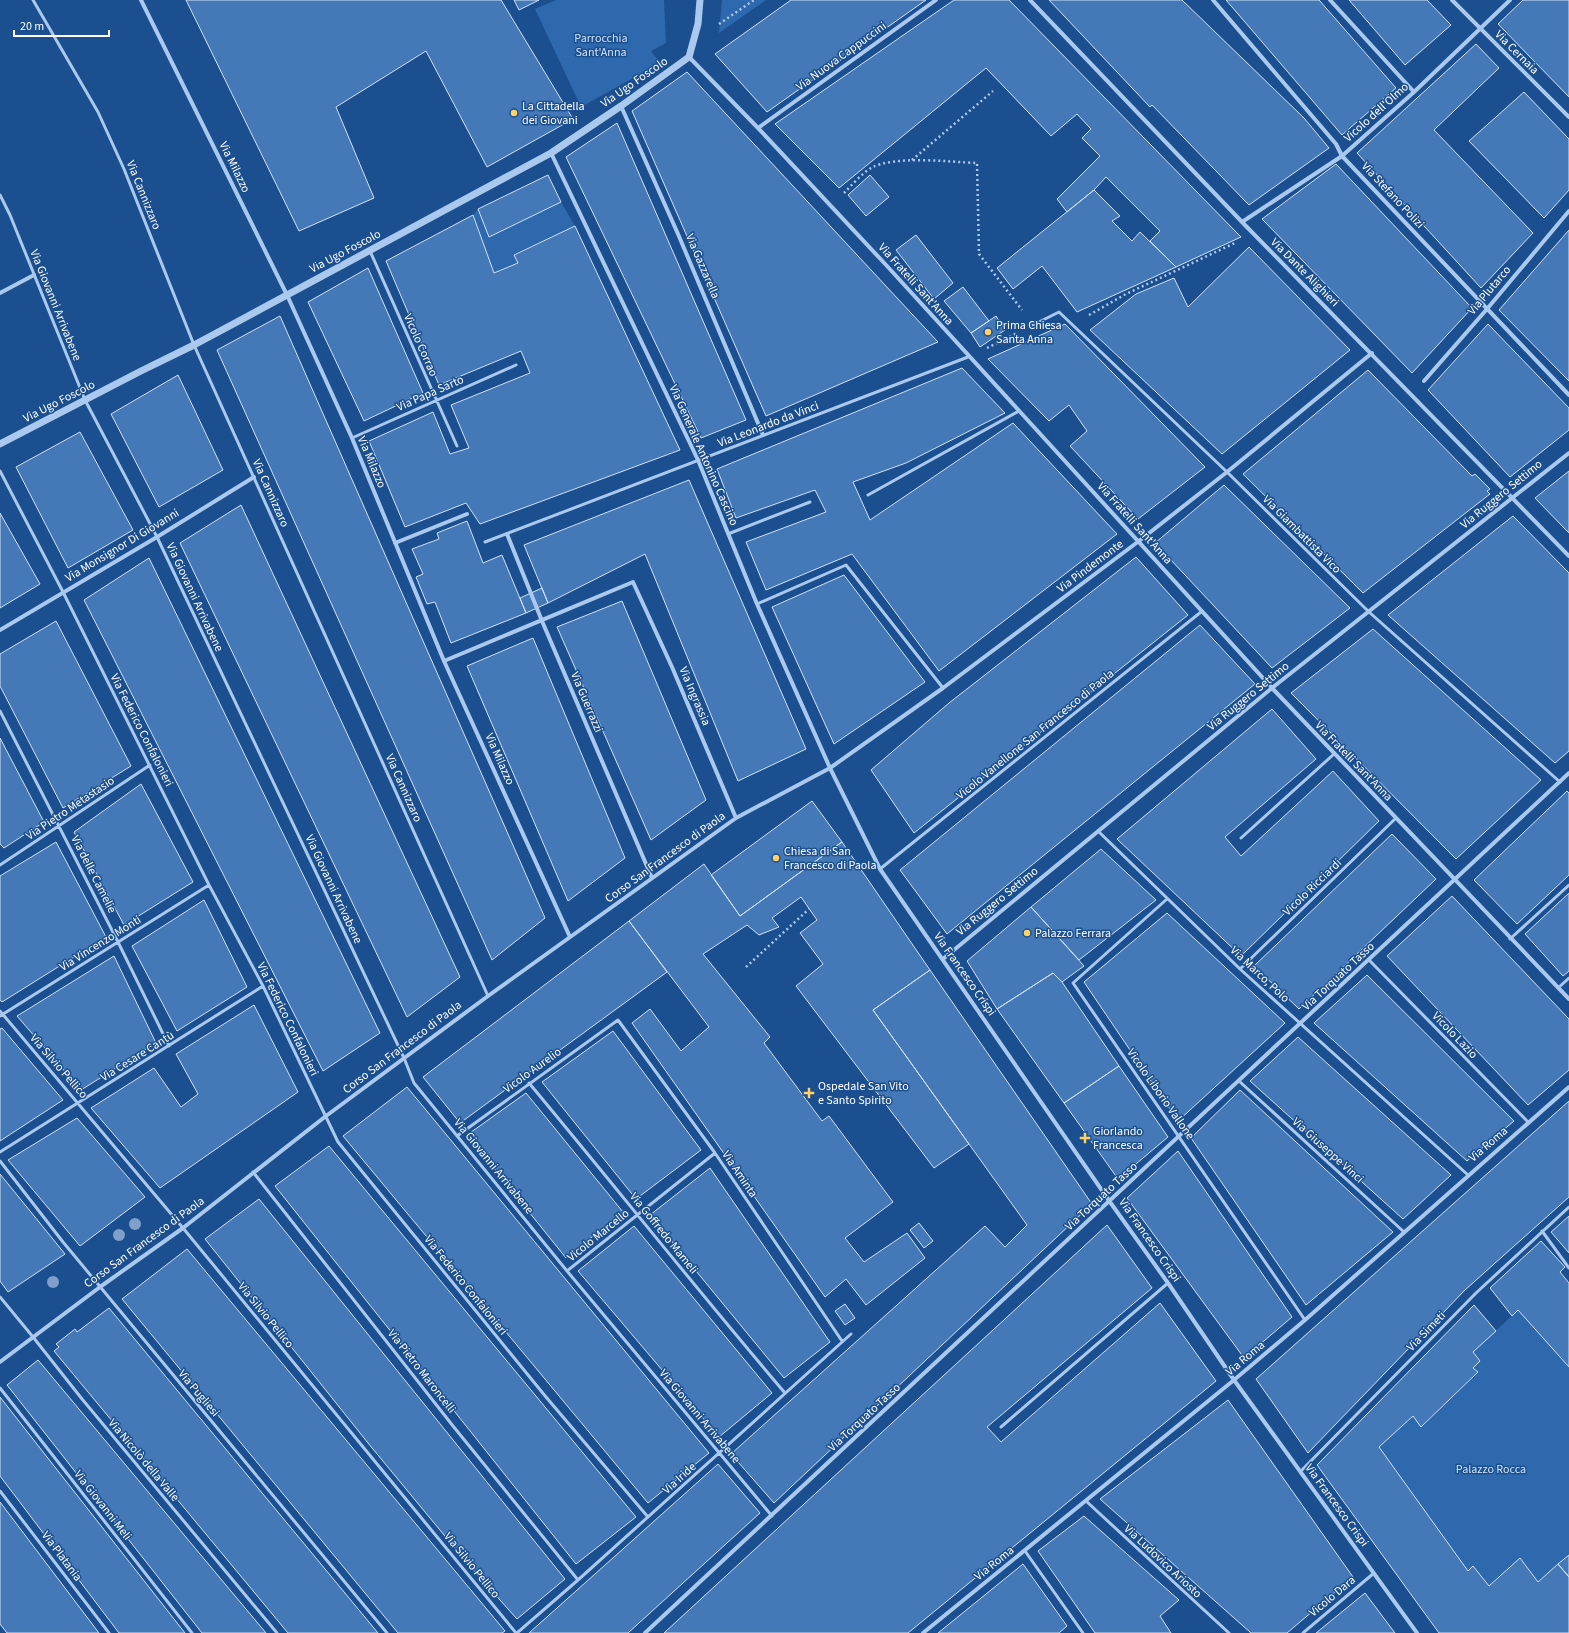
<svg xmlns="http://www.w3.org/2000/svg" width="1569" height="1633" font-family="'Source Sans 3',sans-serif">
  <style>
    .green { fill: #2e69ad }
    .building { fill: #4478b7; stroke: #cfe3fa }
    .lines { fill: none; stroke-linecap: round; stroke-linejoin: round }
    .path { stroke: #a9c9ee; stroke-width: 2.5; stroke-dasharray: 2 3; stroke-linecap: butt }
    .service { stroke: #a9c9ee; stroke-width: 3 }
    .minor { stroke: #a9c9ee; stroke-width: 4 }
    .tertiary { stroke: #a9c9ee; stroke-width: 7 }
    .tree { fill: #7ea0ca }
    .poi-dot { fill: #ffd166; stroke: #1b4f8f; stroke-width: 1.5 }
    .labels { text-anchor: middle; stroke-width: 3; stroke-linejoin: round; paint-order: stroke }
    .park-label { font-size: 12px; fill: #cfe3fa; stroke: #1b4f8f }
    .street-label { font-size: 12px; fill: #fff; stroke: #1b4f8f }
    .poi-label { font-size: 12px; fill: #fff; stroke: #1b4f8f; text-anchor: start }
  </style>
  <rect width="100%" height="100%" fill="#1b4f8f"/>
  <path class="green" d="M556 0H664L666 43 651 51 660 63 581 107 535 9Z
    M722 0H766L719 33Z
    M561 202 575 226 514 254 518 263 494 273 473 215 478 209 489 237Z
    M1518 1310 1569 1367V1555L1538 1582 1520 1558 1489 1586 1473 1566 1468 1571 1379 1447 1413 1416 1422 1427 1478 1373 1473 1368 1480 1361 1473 1352Z"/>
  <path class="building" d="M186 0H501L573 119 487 167 426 51 336 107 374 198 299 231Z
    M514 0H539L519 10Z
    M791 0H926L767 112 715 54Z
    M954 0H1009L1241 237 1176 267 1150 241 1160 231 1106 177 1094 190 1067 212 1057 199 1100 156 1082 138 1091 129 1077 114 1051 136 986 68 839 188 775 124Z
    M1049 0H1182L1304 118 1329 148 1249 205 1152 105 1150 107Z
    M1226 0H1319L1396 88 1342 135Z
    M1349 0H1427L1451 25 1405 65Z
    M1523 0H1569V97L1498 24Z
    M1476 44 1499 68 1434 130 1533 233 1481 288 1357 153Z
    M687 72 938 342 766 416 632 111Z
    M1524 92 1569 139V190L1544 218 1469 141Z
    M617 123 746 420 701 438 566 157Z
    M1336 164 1472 308 1412 373 1262 219Z
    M548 175 561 202 489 237 478 209Z
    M870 175 889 197 866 216 848 195Z
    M1094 190 1120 216 1112 221 1132 241 1140 232 1176 267 1077 312 1042 266 1013 289 997 268Z
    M473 215 494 273 518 263 514 255 575 226 680 450 480 524 466 503 405 527 369 441 433 412 450 454 469 448 451 405 530 373 521 351 439 385 386 261Z
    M1569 230V381L1499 310Z
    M916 235 953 283 934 299 896 250Z
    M1249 247 1350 350 1222 454 1090 330 1136 294 1174 278 1188 307Z
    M368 268 423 393 364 421 308 302Z
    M963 287 989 321 971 333 944 301Z
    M280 316 545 918 492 960 217 350Z
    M996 316 1005 330 980 347 971 333Z
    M1065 324 1205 467 1138 519 1070 446 1087 431 1069 405 1049 421 988 359Z
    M1488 324 1569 408V430L1510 477 1428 390Z
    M962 368 1005 413 906 463 853 482 870 520 1013 423 1117 534 939 671 852 554 766 590 746 542 826 512 815 490 736 518 717 469Z
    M1368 370 1472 476 1475 474 1490 489 1487 491 1490 494 1363 593 1243 474Z
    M178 375 223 470 159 507 111 414Z
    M80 432 133 530 68 568 16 467Z
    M1569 471V533L1535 498Z
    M689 480 806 749 738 781 645 554 548 603 524 545Z
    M1224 485 1350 608 1272 668 1155 543Z
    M241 505 460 977 407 1017 180 543Z
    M0 513 40 584 0 608Z
    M1513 516 1569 573V751L1555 763 1388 615Z
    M467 521 483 563 502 555 526 613 451 643 435 602 427 604 416 577 423 574 412 549 439 539 437 533Z
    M1136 557 1188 615 914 833 871 770 949 703Z
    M149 558 380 1033 323 1071 84 600Z
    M844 575 925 682 834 744 772 607Z
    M542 588 548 603 526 613 520 598Z
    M622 601 706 800 651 840 557 627Z
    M56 621 131 766 63 808 0 686V654Z
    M1200 625 1255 684 947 934 900 870Z
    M1373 629 1541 780 1456 859 1291 693Z
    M533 638 625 858 568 901 467 666Z
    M1272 709 1316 759 1225 837 1241 856 1333 771 1379 821 1241 956 1117 839Z
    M0 738 44 822 4 848 0 844Z
    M141 784 193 882 124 925 74 832Z
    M1567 791 1569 793V875L1517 924 1474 880Z
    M812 801 842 842 740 916 711 875Z
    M1392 834 1436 879 1299 1009 1254 966Z
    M56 842 106 937 2 1002 0 1000V876Z
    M842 842 930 970 873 1010 969 1144 934 1168 796 986 823 964 800 933 817 920 801 897 772 918 779 927 759 935 747 925 703 954 770 1037 764 1043 822 1121 829 1116 893 1202 845 1238 864 1262 907 1233 925 1258 866 1305 846 1279 825 1297 632 1023 650 1009 681 1051 709 1027 629 921 704 864 740 916Z
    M1101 849 1156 900 1079 960 1031 907Z
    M1569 893V971L1563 976 1525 934Z
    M1452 896 1569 1019V1070L1528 1105 1387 956Z
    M204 900 247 987 177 1031 132 946Z
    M1031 907 1084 966 1062 982 1053 973 997 1009 967 961Z
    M1167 913 1285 1023 1178 1121 1084 982Z
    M629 921 667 972 460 1123 423 1077Z
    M114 956 156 1043 81 1090 17 1016Z
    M930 970 1092 1204 774 1503 731 1454 985 1226 1005 1247 1027 1225 873 1010Z
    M1053 973 1062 982 1119 1066 1064 1103 997 1009Z
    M1367 975 1514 1121 1467 1161 1314 1023Z
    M254 1005 298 1092 160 1188 91 1108 154 1068 181 1107 198 1094 176 1054Z
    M2 1028 63 1100 0 1141V1029Z
    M613 1031 701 1150 636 1199 542 1082Z
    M1298 1037 1451 1175 1403 1219 1250 1081Z
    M1119 1066 1168 1137 1118 1179 1064 1103Z
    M407 1087 709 1453 648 1503 343 1136Z
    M1240 1090 1393 1232 1306 1305 1191 1138Z
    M526 1093 623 1212 566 1258 467 1135Z
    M1569 1101V1197L1465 1290 1308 1453 1256 1379Z
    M77 1118 145 1197 80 1246 8 1160Z
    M329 1146 636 1517 576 1564 275 1186Z
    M1178 1151 1292 1317 1244 1358 1127 1198Z
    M710 1168 830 1342 784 1378 650 1215Z
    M0 1174 65 1254 8 1292 0 1281Z
    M259 1199 565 1579 517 1619 473 1570 368 1443 205 1239Z
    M1569 1216V1253L1551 1232Z
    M919 1223 933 1241 924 1248 910 1230Z
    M1107 1225 1152 1288 987 1427 1001 1442 1160 1303 1216 1381 908 1633H664Z
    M634 1226 772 1393 719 1437 578 1271Z
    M1541 1241 1565 1267 1560 1272 1569 1283V1367L1518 1310 1512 1316 1490 1288Z
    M187 1249 505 1631 502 1633H398L122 1299Z
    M845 1304 855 1318 845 1325 835 1311Z
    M1474 1305 1496 1331 1473 1352 1480 1361 1473 1368 1478 1372 1421 1427 1413 1416 1379 1447 1468 1571 1473 1566 1489 1586 1520 1558 1538 1582 1558 1564 1569 1577V1633H1439L1317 1465Z
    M109 1308 378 1633H288L54 1351 59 1347 56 1344 75 1329 77 1332Z
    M38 1360 266 1633H202L7 1385Z
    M0 1397 185 1633H119L0 1476Z
    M1228 1400 1353 1577 1287 1633H1251L1100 1499Z
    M718 1464 760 1513 628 1633H529Z
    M0 1502 99 1633H7L0 1624Z
    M1084 1516 1179 1600 1160 1616 1171 1633H1095L1038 1551Z
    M1569 1555V1577L1558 1564Z
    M1023 1564 1067 1626 1059 1633H938Z
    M1365 1593 1395 1633H1316Z"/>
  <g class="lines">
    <path class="path" d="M719 24 754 0
      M912 160 993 91
      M844 193C852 185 861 174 871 168 895 155 949 162 977 163L979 254 1022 310
      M1089 315 1126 294 1235 243
      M987 348 1017 333
      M746 967 809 909"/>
    <path class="service" d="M33 0 98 112 124 169 194 345 488 996
      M0 195 10 215 85 400 157 537 404 1058 414 1083 567 1271 772 1516
      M370 251 457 446
      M1033 325 1059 312 1227 472 1369 612 1560 782
      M352 438 516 365
      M0 471 63 592 209 885 263 986 338 1142 546 1397 648 1517
      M868 495 1019 411
      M728 534 810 502
      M485 542 968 357
      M757 604 846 565 943 688
      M0 711 118 942 169 1046
      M1098 831 1240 969 1468 1175
      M1241 838 1334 754
      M0 865 150 765
      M880 869 1201 612
      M1167 899 1073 983 1305 1320
      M1510 939 1569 885
      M1369 960 1528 1122
      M1240 969 1395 819
      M1558 988 1569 978
      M0 1011 183 1228 516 1633
      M0 1016 209 885
      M1239 1081 1404 1232
      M529 1083C615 1186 698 1291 785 1393
      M457 1136 618 1020 715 1153 842 1341
      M0 1152 263 986
      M0 1161 63 1242 387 1633
      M253 1172 453 1426 578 1580
      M1542 1231 1569 1268
      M567 1271 715 1153
      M0 1297 33 1337 82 1399 277 1633
      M0 1388 192 1633
      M1001 1427 1168 1283
      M1301 1471 1476 1293 1569 1207
      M0 1491 109 1633
      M1086 1501 1229 1633
      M1025 1551 1083 1633
      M517 1633 578 1580 851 1334
      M1303 1633 1374 1573"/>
    <path class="minor" d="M141 0 287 295 352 438 444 661 570 937
      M1030 0 1242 222 1569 556
      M1213 0 1336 144 1342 156 1569 395
      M1330 0 1414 92
      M1452 0 1569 117
      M689 57 758 128 887 266 1272 688 1569 999
      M621 106 678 234 763 435
      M758 128 936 0
      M551 153 698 460 757 604 830 768 880 869 1110 1202 1168 1283 1234 1380 1417 1633
      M1242 222 1342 156 1414 92 1510 0
      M0 293 34 275
      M1424 381 1487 309 1569 211
      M507 534 542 621 652 878
      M395 543 467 514
      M0 630 157 537 254 477
      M444 661 633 582 672 667 736 818
      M943 959 1272 688 1569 453
      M0 1362 100 1287 183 1228 326 1116 488 996 736 818 830 768 943 688 1139 541 1227 472 1372 353
      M645 1633 1569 773
      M923 1633 1234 1380 1305 1320 1569 1087"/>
    <path class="tertiary" d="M0 444 141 371 194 345 551 153 621 106 689 57 698 24 700 0"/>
  </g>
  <g class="tree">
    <circle cx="135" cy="1224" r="6"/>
    <circle cx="119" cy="1235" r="6"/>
    <circle cx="53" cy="1282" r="6"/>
  </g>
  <g class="poi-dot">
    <circle cx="514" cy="113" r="4"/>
    <circle cx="988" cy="332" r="4"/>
    <circle cx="776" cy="858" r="4"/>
    <circle cx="1027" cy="933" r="4"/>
    <path d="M807 1087h4v4h4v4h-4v4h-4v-4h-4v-4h4z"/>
    <path d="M1083 1132h4v4h4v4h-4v4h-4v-4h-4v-4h4z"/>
  </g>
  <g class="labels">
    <g class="park-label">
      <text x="601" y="42">Parrocchia<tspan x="601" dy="14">Sant'Anna</tspan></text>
      <text x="1491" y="1473">Palazzo Rocca</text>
    </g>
    <g class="street-label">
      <text transform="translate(1517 52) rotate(45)" y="4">Via Cernaia</text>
      <text transform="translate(841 56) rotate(-36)" y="4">Via Nuova Cappuccini</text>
      <text transform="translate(634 82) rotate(-35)" y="4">Via Ugo Foscolo</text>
      <text transform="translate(1376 112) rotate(-42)" y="4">Vicolo dell'Olmo</text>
      <text transform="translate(235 167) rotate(64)" y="4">Via Milazzo</text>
      <text transform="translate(144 195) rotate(68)" y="4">Via Cannizzaro</text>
      <text transform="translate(1393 195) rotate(47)" y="4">Via Stefano Polizi</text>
      <text transform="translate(345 251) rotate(-28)" y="4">Via Ugo Foscolo</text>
      <text transform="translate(703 266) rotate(67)" y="4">Via Gazzarella</text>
      <text transform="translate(1305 272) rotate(45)" y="4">Via Dante Alighieri</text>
      <text transform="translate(916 284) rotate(48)" y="4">Via Fratelli Sant'Anna</text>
      <text transform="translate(1489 290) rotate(-50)" y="4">Via Plutarco</text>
      <text transform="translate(56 305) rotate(68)" y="4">Via Giovanni Arrivabene</text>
      <text transform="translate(421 345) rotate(66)" y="4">Vicolo Corrao</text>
      <text transform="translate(430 393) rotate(-24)" y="4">Via Papa Sarto</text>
      <text transform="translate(59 401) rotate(-27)" y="4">Via Ugo Foscolo</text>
      <text transform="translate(768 424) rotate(-21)" y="4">Via Leonardo da Vinci</text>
      <text transform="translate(704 455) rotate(66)" y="4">Via Generale Antonino Cascino</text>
      <text transform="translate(372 462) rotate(67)" y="4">Via Milazzo</text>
      <text transform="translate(271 493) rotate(66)" y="4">Via Cannizzaro</text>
      <text transform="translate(1501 494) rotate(-39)" y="4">Via Ruggero Settimo</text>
      <text transform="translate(1135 523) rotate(48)" y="4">Via Fratelli Sant'Anna</text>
      <text transform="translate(1302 534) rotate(45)" y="4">Via Giambattista Vico</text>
      <text transform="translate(122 545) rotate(-31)" y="4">Via Monsignor Di Giovanni</text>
      <text transform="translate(1090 566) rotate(-37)" y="4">Via Pindemonte</text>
      <text transform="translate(195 597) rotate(65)" y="4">Via Giovanni Arrivabene</text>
      <text transform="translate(695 696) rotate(67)" y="4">Via Ingrassia</text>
      <text transform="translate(1248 696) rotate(-39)" y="4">Via Ruggero Settimo</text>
      <text transform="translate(587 702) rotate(67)" y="4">Via Guerrazzi</text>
      <text transform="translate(142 730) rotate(63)" y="4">Via Federico Confalonieri</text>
      <text transform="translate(1035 734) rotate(-39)" y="4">Vicolo Vanellone San Francesco di Paola</text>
      <text transform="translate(500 759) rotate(66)" y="4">Via Milazzo</text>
      <text transform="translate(1354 761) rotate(46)" y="4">Via Fratelli Sant'Anna</text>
      <text transform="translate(404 788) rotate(66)" y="4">Via Cannizzaro</text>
      <text transform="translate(70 808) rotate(-34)" y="4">Via Pietro Metastasio</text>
      <text transform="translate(665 857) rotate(-36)" y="4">Corso San Francesco di Paola</text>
      <text transform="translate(94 874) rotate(63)" y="4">Via delle Camelie</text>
      <text transform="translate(1312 887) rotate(-44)" y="4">Vicolo Ricciardi</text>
      <text transform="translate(334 889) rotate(65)" y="4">Via Giovanni Arrivabene</text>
      <text transform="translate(997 901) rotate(-39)" y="4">Via Ruggero Settimo</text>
      <text transform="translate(100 943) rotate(-32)" y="4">Via Vincenzo Monti</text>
      <text transform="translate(965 974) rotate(55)" y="4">Via Francesco Crispi</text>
      <text transform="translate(1260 974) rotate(43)" y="4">Via Marco, Polo</text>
      <text transform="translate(1338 976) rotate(-43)" y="4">Via Torquato Tasso</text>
      <text transform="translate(288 1019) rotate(64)" y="4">Via Federico Confalonieri</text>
      <text transform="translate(1455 1035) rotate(46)" y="4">Vicolo Lazio</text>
      <text transform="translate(402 1047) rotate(-37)" y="4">Corso San Francesco di Paola</text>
      <text transform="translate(137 1056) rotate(-32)" y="4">Via Cesare Cantù</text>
      <text transform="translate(59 1066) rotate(49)" y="4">Via Silvio Pellico</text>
      <text transform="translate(532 1070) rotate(-36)" y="4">Vicolo Aurelio</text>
      <text transform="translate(1161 1094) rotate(55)" y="4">Vicolo Liborio Vallone</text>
      <text transform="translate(1488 1144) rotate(-41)" y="4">Via Roma</text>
      <text transform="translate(1328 1150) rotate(42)" y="4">Via Giuseppe Vinci</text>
      <text transform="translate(494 1166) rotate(51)" y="4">Via Giovanni Arrivabene</text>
      <text transform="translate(740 1174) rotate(56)" y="4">Via Aminta</text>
      <text transform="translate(1101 1196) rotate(-43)" y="4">Via Torquato Tasso</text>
      <text transform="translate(664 1233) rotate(51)" y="4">Via Goffredo Mameli</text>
      <text transform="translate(598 1235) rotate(-39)" y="4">Vicolo Marcello</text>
      <text transform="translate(1150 1240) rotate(55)" y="4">Via Francesco Crispi</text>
      <text transform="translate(144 1242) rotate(-36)" y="4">Corso San Francesco di Paola</text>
      <text transform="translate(466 1285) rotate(51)" y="4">Via Federico Confalonieri</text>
      <text transform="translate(266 1315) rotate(51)" y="4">Via Silvio Pellico</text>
      <text transform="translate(1426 1331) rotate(-46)" y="4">Via Simeti</text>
      <text transform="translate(1245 1358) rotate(-40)" y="4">Via Roma</text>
      <text transform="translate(422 1371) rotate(52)" y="4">Via Pietro Maroncelli</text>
      <text transform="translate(199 1393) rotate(50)" y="4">Via Pugliesi</text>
      <text transform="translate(700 1416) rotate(50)" y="4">Via Giovanni Arrivabene</text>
      <text transform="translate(864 1417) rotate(-43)" y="4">Via Torquato Tasso</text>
      <text transform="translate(144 1460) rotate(50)" y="4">Via Nicolò della Valle</text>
      <text transform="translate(679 1478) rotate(-42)" y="4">Via Iride</text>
      <text transform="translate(103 1505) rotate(52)" y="4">Via Giovanni Meli</text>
      <text transform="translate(1337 1505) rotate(54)" y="4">Via Francesco Crispi</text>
      <text transform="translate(62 1556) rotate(53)" y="4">Via Platania</text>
      <text transform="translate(1163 1561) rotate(43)" y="4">Via Ludovico Ariosto</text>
      <text transform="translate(994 1563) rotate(-39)" y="4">Via Roma</text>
      <text transform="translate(472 1565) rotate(51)" y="4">Via Silvio Pellico</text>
      <text transform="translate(1332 1596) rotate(-40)" y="4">Vicolo Dara</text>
    </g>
    <g class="poi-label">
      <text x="522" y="110">La Cittadella<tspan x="522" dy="14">dei Giovani</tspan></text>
      <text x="996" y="329">Prima Chiesa<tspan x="996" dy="14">Santa Anna</tspan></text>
      <text x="784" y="855">Chiesa di San<tspan x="784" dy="14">Francesco di Paola</tspan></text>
      <text x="1035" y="937">Palazzo Ferrara</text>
      <text x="818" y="1090">Ospedale San Vito<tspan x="818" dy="14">e Santo Spirito</tspan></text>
      <text x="1093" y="1135">Giorlando<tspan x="1093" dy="14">Francesca</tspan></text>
    </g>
  </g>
  <path d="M14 30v6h95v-6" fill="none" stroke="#ffffff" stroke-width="2"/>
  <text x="20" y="30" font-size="12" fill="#ffffff" stroke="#1b4f8f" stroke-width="3" paint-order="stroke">20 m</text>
</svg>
